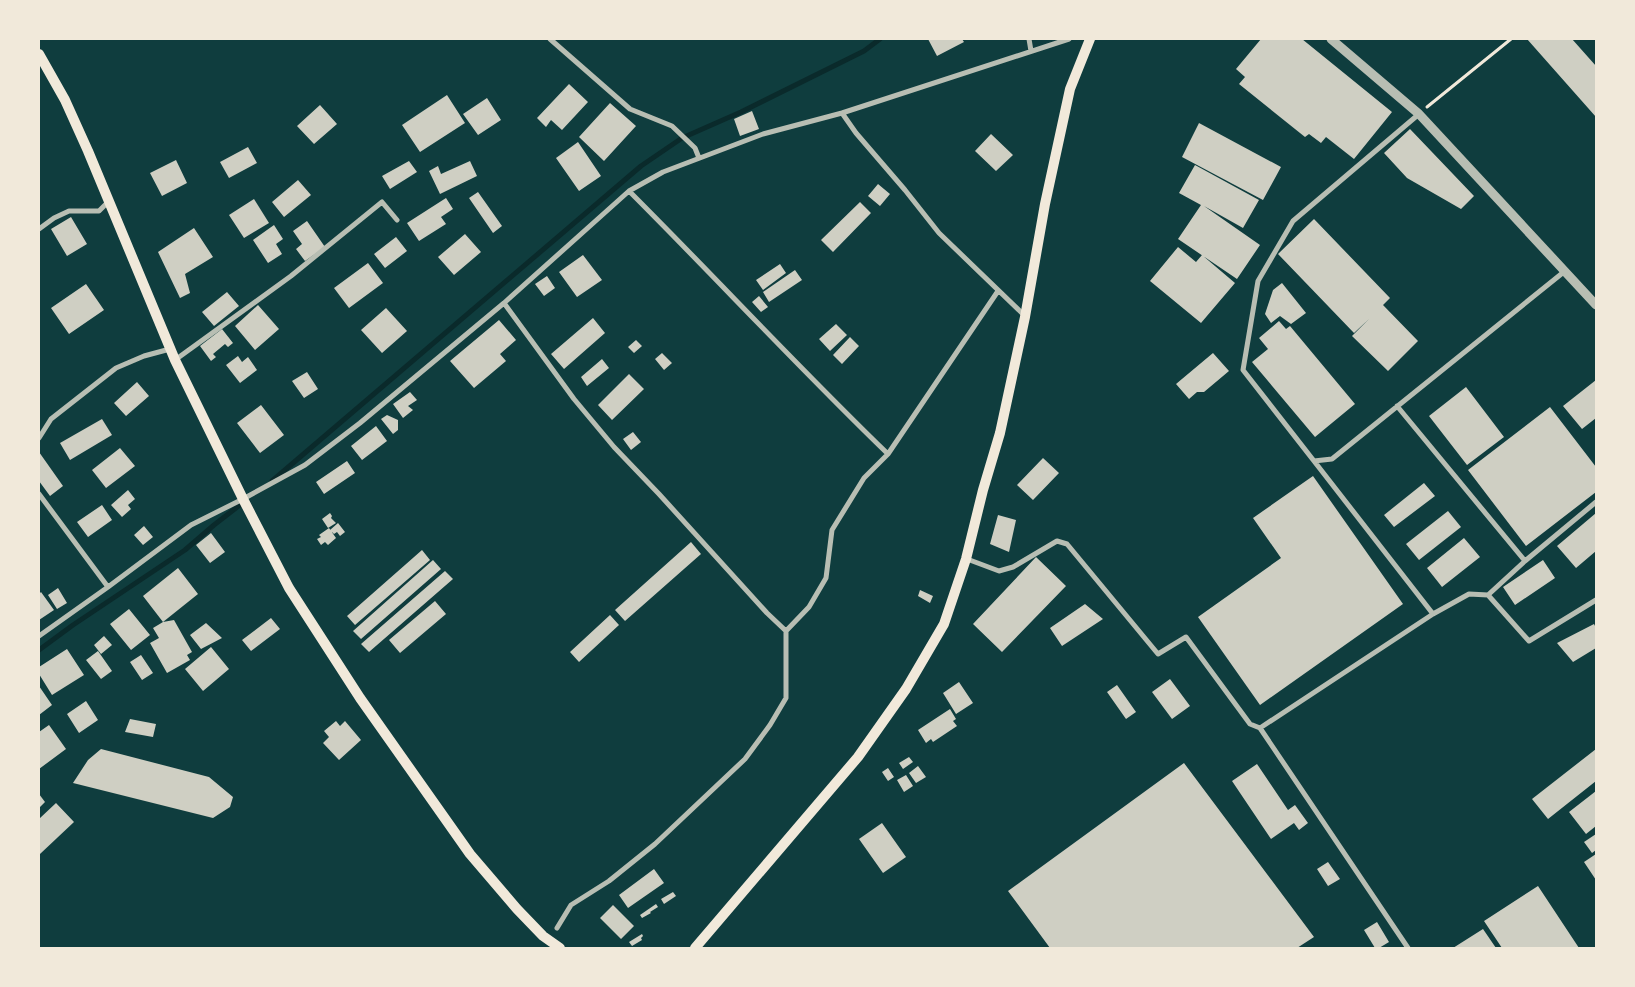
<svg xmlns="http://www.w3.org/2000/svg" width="1635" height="987" font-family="Raleway,sans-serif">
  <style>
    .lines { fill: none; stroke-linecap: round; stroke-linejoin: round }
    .stream { stroke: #0a2a2b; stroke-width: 5 }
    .building { fill: #cfcfc3 }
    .path { stroke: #f1e9da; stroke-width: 3 }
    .minor { stroke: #b8beb3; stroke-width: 5 }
    .tertiary { stroke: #b8beb3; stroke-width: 9 }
    .secondary { stroke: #f1e9da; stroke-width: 10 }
  </style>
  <rect width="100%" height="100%" fill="#0f3d3e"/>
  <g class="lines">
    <path class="stream" d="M272 481 641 166 682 138 741 112 864 51 880 39
      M39 650 73 625 185 550 214 525 245 501"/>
  </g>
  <path class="building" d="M928 39H962L964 42 937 56Z
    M1261 39H1302L1392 112 1354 159 1326 137 1321 143 1309 134 1305 137 1239 84 1245 77 1236 69Z
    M1527 39H1572L1596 66V117Z
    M569 84 588 102 562 130 551 120 546 127 537 118Z
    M447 95 465 123 420 152 402 125Z
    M487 98 501 120 478 135 463 114Z
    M610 103 636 126 604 161 579 137Z
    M320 105 337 124 314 144 297 126Z
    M752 111 759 129 740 136 734 119Z
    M1199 123 1281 167 1263 200 1182 157Z
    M1410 129 1474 196 1461 209 1407 178 1384 153Z
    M991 134 1013 155 996 171 975 151Z
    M578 142 601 176 579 191 556 158Z
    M248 147 257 163 229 178 220 162Z
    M176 160 187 183 162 196 150 173Z
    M409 161 417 172 390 189 382 176Z
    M470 161 477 176 440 194 429 171 438 166 441 174Z
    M1195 165 1259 200 1243 228 1204 206 1260 245 1237 279 1178 239 1201 205 1179 193Z
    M298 180 311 195 284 217 272 202Z
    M878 184 890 194 880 206 868 196Z
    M478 192 502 226 493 233 469 198Z
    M446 198 453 209 441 217 446 224 419 241 407 223Z
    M254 199 269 223 244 238 229 215Z
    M860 202 871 213 833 252 821 240Z
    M71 217 87 244 67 256 51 229Z
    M1314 219 1390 298 1383 305 1418 341 1388 371 1352 336 1369 319 1354 333 1278 254Z
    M307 221 325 247 305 261 296 249 302 244 293 231Z
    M274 225 283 239 276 244 282 254 268 263 253 240Z
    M194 228 213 257 185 274 190 293 180 298 158 252Z
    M465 234 481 252 454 275 438 257Z
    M396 237 407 251 385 268 374 254Z
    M1178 247 1196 262 1202 255 1235 283 1201 323 1150 281Z
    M583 255 602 280 577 297 559 272Z
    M368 263 383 283 349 308 334 288Z
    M780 264 786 273 763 290 756 280Z
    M795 270 802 280 769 302 763 292Z
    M547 276 555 288 544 296 535 284Z
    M1282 283 1306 313 1291 324 1280 316 1271 323 1265 314 1273 290Z
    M86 284 104 310 69 334 51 308Z
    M227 292 239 306 214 326 202 312Z
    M759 296 768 307 761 312 752 302Z
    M258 305 279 329 255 350 235 326Z
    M386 308 407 331 382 353 361 330Z
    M593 318 605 333 564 369 551 354Z
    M499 320 516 340 500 354 506 361 474 388 450 361Z
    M1279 321 1286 329 1290 326 1355 404 1315 437 1252 362 1268 349 1259 338Z
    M836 324 847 335 830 351 819 339Z
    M222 329 233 343 228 347 225 344 213 354 216 357 211 361 200 346Z
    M850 337 859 346 842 364 833 355Z
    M636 340 642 346 634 353 628 347Z
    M662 353 672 363 664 370 655 359Z
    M1213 353 1229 371 1204 392H1197L1189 399 1176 384Z
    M238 356 242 362 248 357 257 370 240 383 226 365Z
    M602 359 609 368 587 386 581 377Z
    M307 372 318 389 304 398 292 381Z
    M629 374 644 389 612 420 598 405Z
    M1596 380V418L1582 429 1563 406Z
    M137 382 149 396 126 416 114 403Z
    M1466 387 1504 437 1467 465 1429 416Z
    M410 392 417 400 408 406 413 410 403 418 393 404Z
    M261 405 284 435 260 453 237 423Z
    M1550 407 1596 467V492L1526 546 1468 470Z
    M387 415 398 420V430L393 434 381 419Z
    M102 419 112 435 70 460 60 443Z
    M376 426 387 441 362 460 351 446Z
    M633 432 641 442 631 450 623 439Z
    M120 448 135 466 106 488 92 470Z
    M39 452 63 486 50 496 39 481Z
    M1043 458 1059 473 1033 500 1017 485Z
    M347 461 355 473 324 494 316 482Z
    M1313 476 1403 604 1260 705 1198 617 1281 558 1253 518Z
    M1424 483 1435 496 1394 527 1384 515Z
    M128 490 135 499 128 505 131 509 122 517 111 505Z
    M102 505 112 520 88 537 77 522Z
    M1448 511 1461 527 1419 560 1406 544Z
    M330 513 332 516 331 518 336 523 328 528 322 519Z
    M1596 513V551L1576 568 1557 546Z
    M998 515 1016 520 1009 552 990 544Z
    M338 523 345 532 340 536 337 532 334 534 330 530Z
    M144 526 153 537 143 545 134 535Z
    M329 528 336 538 328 545 325 542 321 545 317 539 321 537 319 535Z
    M211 533 225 552 210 563 196 545Z
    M1464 538 1480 557 1442 587 1427 568Z
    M691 542 701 554 625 621 615 610Z
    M422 550 430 560 355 625 347 616Z
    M1036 557 1066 586 1002 652 973 624Z
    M433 560 441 569 361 639 353 631Z
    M1543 560 1555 578 1515 605 1503 587Z
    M178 568 198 594 163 622 174 620 192 652 187 655 190 660 167 673 150 643 159 638 153 628 163 622 143 596Z
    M445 571 453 579 369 652 361 644Z
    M58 588 67 603 57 609 48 595Z
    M920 590 933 596 930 603 918 596Z
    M41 592 54 610 39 620V594Z
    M435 601 446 614 400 653 389 640Z
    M1085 604 1103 619 1062 646 1050 628Z
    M129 609 150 635 131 650 110 624Z
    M610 615 619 625 579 662 570 652Z
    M271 618 280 629 251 651 242 640Z
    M206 623 222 638 201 649 190 635Z
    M1594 624 1596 628V648L1573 662 1557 643Z
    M104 636 112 645 101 654 94 645Z
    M211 647 229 669 203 691 185 669Z
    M67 649 84 675 52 695 39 674V667Z
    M98 651 112 671 101 679 86 660Z
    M141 655 153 673 142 680 130 662Z
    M1170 679 1190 706 1172 719 1152 692Z
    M959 682 973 703 956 714 943 693Z
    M1117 685 1136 712 1126 719 1107 692Z
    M39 686 52 705 39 715Z
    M86 701 98 720 79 733 67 714Z
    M950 709 956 719 953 721 957 726 933 742 931 739 926 743 918 730Z
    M130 719 156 724 153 737 125 732Z
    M336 721 340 726 345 721 361 740 339 760 323 743 329 737 324 731Z
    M49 725 66 749 39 769V732Z
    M101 749 209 777 233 797 230 807 213 818 73 783 88 760Z
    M1596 749V781L1548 819 1532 799Z
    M909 757 913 762 903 769 899 763Z
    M1184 763 1314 937 1297 948H1050L1008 891Z
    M1257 764 1288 810 1295 805 1308 823 1299 830 1294 823 1271 839 1232 781Z
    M918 766 926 777 916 783 909 773Z
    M888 768 894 777 888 781 882 772Z
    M906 775 913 786 904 792 897 780Z
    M1596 791V826L1586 834 1569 812Z
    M39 794 45 802 39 808Z
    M56 803 74 822 40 854 39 852V819Z
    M882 823 906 857 883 873 859 839Z
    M1596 834V850L1592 853 1584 842Z
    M1596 854V880L1584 862Z
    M1328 862 1340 879 1328 886 1317 869Z
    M654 869 664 883 628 908 619 895Z
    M1538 886 1579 948H1502L1484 921Z
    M673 892 676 896 664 904 661 899Z
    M656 904 658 907 650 912 651 913 642 918 640 915Z
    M613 905 634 926 621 939 600 918Z
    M1377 922 1389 942 1379 948H1375L1364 930Z
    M1483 929 1496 948H1453Z
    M642 934 643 936 641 938 642 940 632 946 629 942Z"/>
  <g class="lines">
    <path class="path" d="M1427 107 1511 39"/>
    <path class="minor" d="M550 39 630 109 672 126 695 148 699 158
      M1029 39 1031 51
      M842 113 856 133 905 190 939 233 1025 316
      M1419 114 1293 221 1258 281 1243 370 1314 461 1332 459 1565 271
      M629 191C716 278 799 368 888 454
      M39 229 54 218 69 211H99L109 201
      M504 303 574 399 614 447 659 494 767 613 786 631
      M175 360 291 276 382 202 397 220
      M1397 406 1525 561 1488 595
      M39 438 51 419 116 368 144 356 170 349
      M1314 461 1433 614
      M39 494 108 587
      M967 559 999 571 1013 567 1057 541 1067 544 1158 654 1186 637 1250 724 1260 728 1408 948
      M1525 561 1596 502
      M39 636 108 587 191 525 243 499 305 465 360 423 504 303 629 191 663 172 763 134 842 113 1069 39
      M1260 728 1433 614 1469 594 1488 595 1529 641 1596 600
      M557 928 571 905 609 881 655 844 745 759 770 725 786 698V631L809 607 826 578 832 530 864 478 888 454 998 291"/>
    <path class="tertiary" d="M1331 39 1419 114 1596 305"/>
    <path class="secondary" d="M39 54 65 100 88 151 175 360 243 499 289 588 360 698 470 854 517 909 543 936 560 948
      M695 948 858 757 906 689 944 624 966 559 983 490 1000 433 1025 317 1045 204 1070 89 1090 39"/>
  </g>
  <rect width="1635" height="987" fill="none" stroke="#f1e9da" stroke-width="80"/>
</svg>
